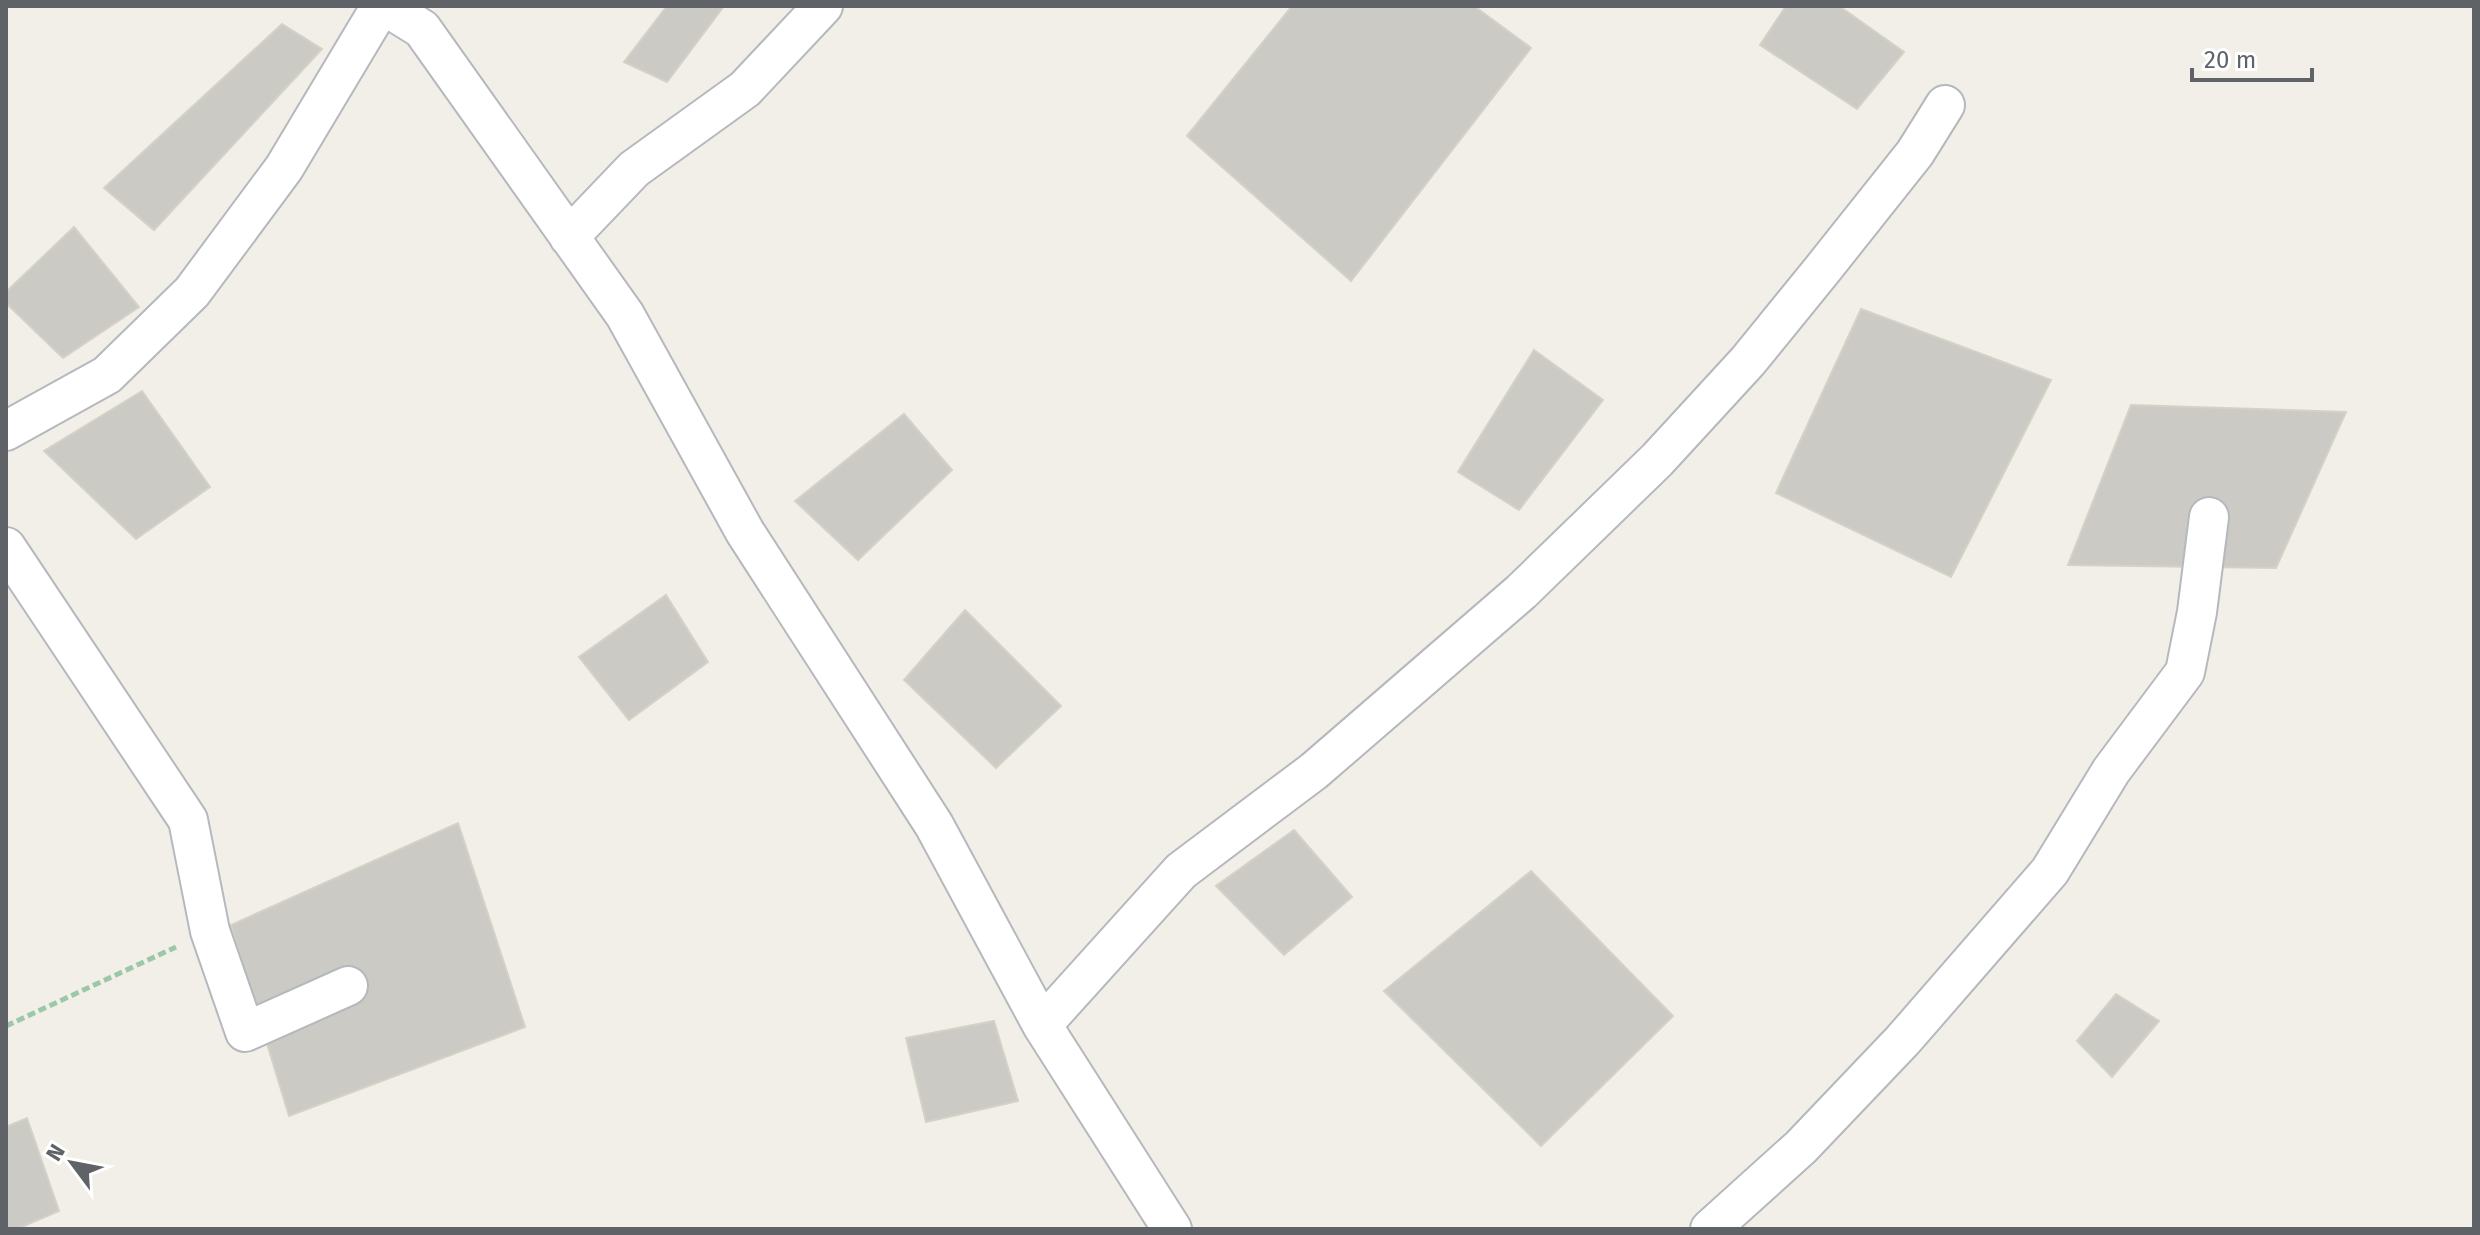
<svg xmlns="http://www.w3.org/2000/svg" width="2480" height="1235" font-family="'Fira Sans',sans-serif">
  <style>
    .building { fill: #cccac5; stroke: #d6d1c6; stroke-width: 2 }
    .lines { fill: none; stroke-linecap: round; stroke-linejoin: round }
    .minor-casing { stroke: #b5b8bc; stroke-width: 42 }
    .path { stroke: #9cc7a9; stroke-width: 5; stroke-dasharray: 8 4; stroke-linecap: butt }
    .minor { stroke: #fff; stroke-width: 38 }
  </style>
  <rect width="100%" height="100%" fill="#f1efe8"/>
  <path class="building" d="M667 6H724L667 82 624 62Z
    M1292 6H1474L1531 48 1351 281 1187 136Z
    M1786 6H1839L1904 52 1857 109 1760 45Z
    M282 24 322 49 154 230 104 188Z
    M74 227 139 307 63 358 6 303V292Z
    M1861 309 2051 380 1951 577 1776 493Z
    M1534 350 1603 400 1519 510 1458 472Z
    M142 391 210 487 136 539 44 451Z
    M2131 405 2346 412 2276 568 2068 565Z
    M904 414 952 470 858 560 795 501Z
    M666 595 708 662 629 720 579 657Z
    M965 610 1061 706 996 768 904 680Z
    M458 823 525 1027 289 1116 231 925Z
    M1294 830 1352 897 1284 955 1216 886Z
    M1531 871 1673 1016 1541 1146 1384 991Z
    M2116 994 2159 1021 2112 1077 2077 1041Z
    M994 1021 1018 1101 926 1122 906 1038Z
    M27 1118 59 1211 17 1229H6V1127Z"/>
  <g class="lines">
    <defs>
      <path id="minor" d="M385 6 422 29 625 315 745 532 934 825 1042 1025 1172 1229
        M569 237 634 169 745 89 823 6
        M6 431 107 375 192 292 284 168 381 6
        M6 547 188 820 210 931 245 1032 348 986
        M1042 1025 1181 871 1314 771 1521 592 1657 460 1748 361 1822 270 1915 153 1945 105
        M1710 1229 1801 1147 1903 1040 2050 871 2111 771 2185 672 2197 612 2209 517"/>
    </defs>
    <use href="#minor" class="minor-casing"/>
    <path class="path" d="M6 1026 176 947"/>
    <use href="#minor" class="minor"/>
  </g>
  <rect width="2480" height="1235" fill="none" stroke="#5f6368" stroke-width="16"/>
  <g transform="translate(72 1163) rotate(302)" stroke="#ffffff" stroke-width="6" paint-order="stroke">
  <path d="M0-6L14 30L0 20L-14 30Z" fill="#5f6368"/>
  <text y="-12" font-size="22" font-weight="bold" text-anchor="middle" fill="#5f6368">N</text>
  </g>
  <path d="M2192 68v12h120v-12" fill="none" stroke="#5f6368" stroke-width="4"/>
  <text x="2204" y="68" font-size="24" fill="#5f6368" stroke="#ffffff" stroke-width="6" paint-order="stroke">20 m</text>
</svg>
